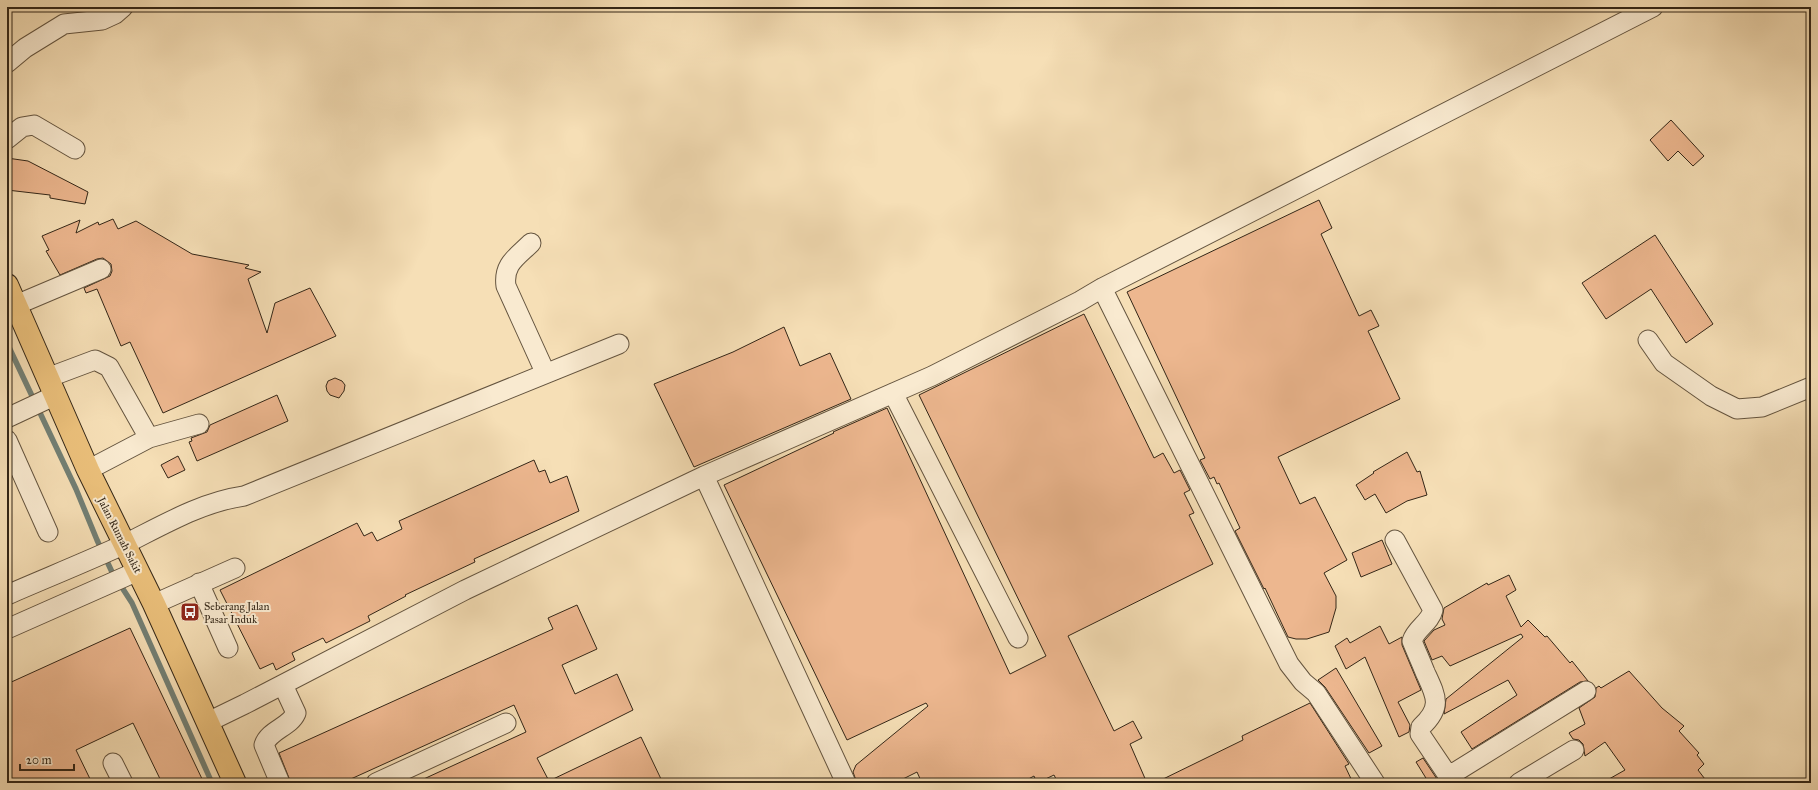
<svg xmlns="http://www.w3.org/2000/svg" width="1818" height="790" font-family="'IM FELL Great Primer',serif">
  <style>
    .lines { fill: none; stroke-linecap: round; stroke-linejoin: round }
    .stream { stroke: #738075; stroke-width: 5.5 }
    .building { fill: #edb78f; stroke: #332617 }
    .minor-casing { stroke: #64543f; stroke-width: 21 }
    .major-casing { stroke: #332617; stroke-width: 24 }
    .minor { stroke: #f9ead0; stroke-width: 19 }
    .major { stroke: #ebc07b; stroke-width: 22 }
    .labels { text-anchor: middle; stroke-width: 4; stroke-linejoin: round; paint-order: stroke }
    .street-label { font-size: 11px; fill: #332617; stroke: #f9ead0 }
    .poi-label { font-size: 11px; fill: #332617; stroke: #f9ead0; text-anchor: start }
  </style>
  <rect width="100%" height="100%" fill="#f6dfb6"/>
  <filter id="stains"><feTurbulence type="fractalNoise" baseFrequency=".005" numOctaves="4"/><feColorMatrix values="0 0 0 0 .2 0 0 0 0 .09 0 0 0 0 .02 0 0 0 .5 -.17"/></filter>
  <radialGradient id="worn" r=".72"><stop offset=".6" stop-color="#630" stop-opacity="0"/><stop offset="1" stop-color="#630" stop-opacity=".3"/></radialGradient>
  <g class="lines">
    <path class="stream" d="M7 343 76 489 97 540 112 572 132 603 212 783"/>
  </g>
  <path class="building" d="M1671 120 1704 156 1693 166 1678 151 1668 161 1650 140Z
    M7 158 28 161 88 192 85 204 50 198V195L7 190Z
    M1319 200 1332 228 1321 234 1359 316 1371 310 1379 326 1368 331 1400 399 1278 457 1300 504 1315 497 1347 560 1324 573 1336 596V608L1329 632 1307 639H1296L1288 637 1265 588 1264 589 1235 531 1240 528 1219 483 1217 484 1214 477 1210 479 1200 460 1205 458 1127 292Z
    M113 219 118 229 136 221 192 254 249 265 245 268 261 272 248 279 267 333 275 303 310 288 336 336 163 413 130 342 121 346 97 289 86 293 84 288 110 276 112 271 111 264 103 258 97 259 60 275 46 251 49 250 42 236 80 220 76 233 98 222 99 225Z
    M1655 235 1713 324 1686 343 1651 289 1606 319 1582 283Z
    M1084 314 1154 458 1163 453 1174 473 1180 470 1190 490 1184 493 1194 513 1189 515 1213 564 1068 636 1114 731 1133 721 1142 738 1130 744 1147 783H1058L1054 775 1037 783 1034 776 1021 783H922L917 772 895 783H857L853 772 856 765 928 706 926 703 847 740 724 485 834 433 833 432 887 408 1010 674 1046 656 919 395Z
    M784 327 800 366 830 353 851 399 694 467 654 384 733 352Z
    M335 378 342 381 345 385 344 391 339 398 330 395 327 391 326 386 328 381Z
    M277 395 288 421 197 461 189 442 192 441 191 438 207 432 210 425Z
    M1407 452 1417 472 1420 471 1427 495 1407 501 1386 513 1375 494 1365 500 1356 485 1374 473 1373 472Z
    M178 456 185 470 168 478 161 465Z
    M534 460 539 472 545 470 550 483 567 476 579 511 474 559 475 562 405 595 406 596 368 616 370 621 326 643 323 638 292 653 295 660 276 670 273 663 260 669 220 590 357 523 364 536 372 532 377 541 402 529 399 521Z
    M1382 540 1392 564 1361 577 1352 553Z
    M1509 575 1516 590 1506 596 1521 627 1528 620 1545 637 1547 636 1570 663 1572 661 1588 681 1580 682 1472 749 1461 732 1517 695 1508 680 1444 714 1446 699 1523 637 1521 634 1450 666 1442 656 1432 660 1424 641 1434 630 1445 625 1442 619 1444 608 1487 583 1488 585Z
    M577 605 597 649 562 665 575 694 617 674 633 710 537 758 549 781 641 737 661 779 652 783H415L526 732 514 705 342 783H291L279 753 553 629 548 618Z
    M1380 626 1389 644 1402 637V645L1421 690 1398 702 1410 725 1409 732 1399 737 1365 657 1346 669 1335 646 1347 638 1350 643Z
    M130 628 204 783H162L133 723 76 750 92 783H7V684Z
    M1336 668 1382 746 1369 753 1325 687 1318 680Z
    M1629 671 1662 708 1684 726 1679 731 1699 753 1697 755 1704 764 1698 770 1708 783H1602L1625 770 1605 742 1585 756 1583 744 1579 740 1573 739 1569 733 1585 724 1579 708 1595 697 1596 688 1599 686 1601 688Z
    M1310 703 1349 764 1345 766 1353 783H1155L1243 740 1242 736Z
    M1423 758 1437 779 1431 783H1429L1416 762Z"/>
  <g class="lines">
    <defs>
      <path id="minor" d="M7 63 25 48 64 24 102 20 115 14 123 7
        M7 139 22 127 34 125 75 149
        M531 243C517 257 503 264 506 286L545 372
        M1102 288 1289 664 1303 682 1316 693 1375 783
        M16 305 101 269
        M1648 340 1664 363 1711 396 1737 409 1762 407 1811 387
        M47 378 95 360 109 367 149 438 199 424
        M893 393 1018 638
        M7 418 54 396
        M7 440 48 532
        M88 470 149 438
        M704 476 932 376 1080 301 1102 288 1653 7
        M1395 540 1433 610C1430 623 1416 628 1412 641 1416 651 1421 662 1425 672 1436 696 1443 707 1421 727L1420 734 1453 783
        M199 583 228 648
        M7 595C46 578 86 562 125 544 163 525 202 502 244 496L619 344
        M154 604 235 568
        M7 629 138 571
        M208 722 245 704 465 590 704 476 846 783
        M113 763 123 783
        M1449 776 1586 691
        M280 783 264 745C269 730 290 727 296 713L283 685
        M376 783 506 723
        M1519 783 1574 750"/>
      <path id="major" d="M7 285 88 470 154 604 235 783"/>
    </defs>
    <use href="#minor" class="minor-casing"/>
    <use href="#major" class="major-casing"/>
    <use href="#minor" class="minor"/>
    <use href="#major" class="major"/>
  </g>
  <defs>
    <symbol id="bus-square" viewBox="-11 -11 22 22"><rect x="-9" y="-9" width="18" height="18" rx="4" fill="#8f2418" stroke="#f9ead0"/><path d="M-5-6H5V4H4V6H2V4H-2V6H-4V4H-5ZM-3.5-4V0h7V-4ZM-3.5 1.2v1.5H-2V1.2ZM2 1.2v1.5H3.5V1.2Z" fill="#fff"/></symbol>
  </defs>
  <g fill-rule="evenodd">
    <use href="#bus-square" x="179" y="601" width="22" height="22"/>
  </g>
  <g class="labels">
    <g class="street-label">
      <text transform="translate(120 535) rotate(63)" y="4">Jalan Rumah Sakit</text>
    </g>
    <g class="poi-label">
      <text x="204" y="610">Seberang Jalan<tspan x="204" dy="13">Pasar Induk</tspan></text>
    </g>
  </g>
  <rect width="1818" height="790" fill="none" stroke="#f6dfb6" stroke-width="24"/>
  <rect x="8" y="8" width="1802" height="774" fill="none" stroke="#332617" stroke-width="2"/>
  <rect x="12" y="12" width="1794" height="766" fill="none" stroke="#332617"/>
  <path d="M20 764v6h54v-6" fill="none" stroke="#332617" stroke-width="2"/>
  <text x="26" y="764" font-size="12" fill="#332617" stroke="#f9ead0" stroke-width="3" paint-order="stroke">20 m</text>
  <rect width="100%" height="100%" filter="url(#stains)"/>
  <rect width="100%" height="100%" fill="url(#worn)"/>
</svg>
